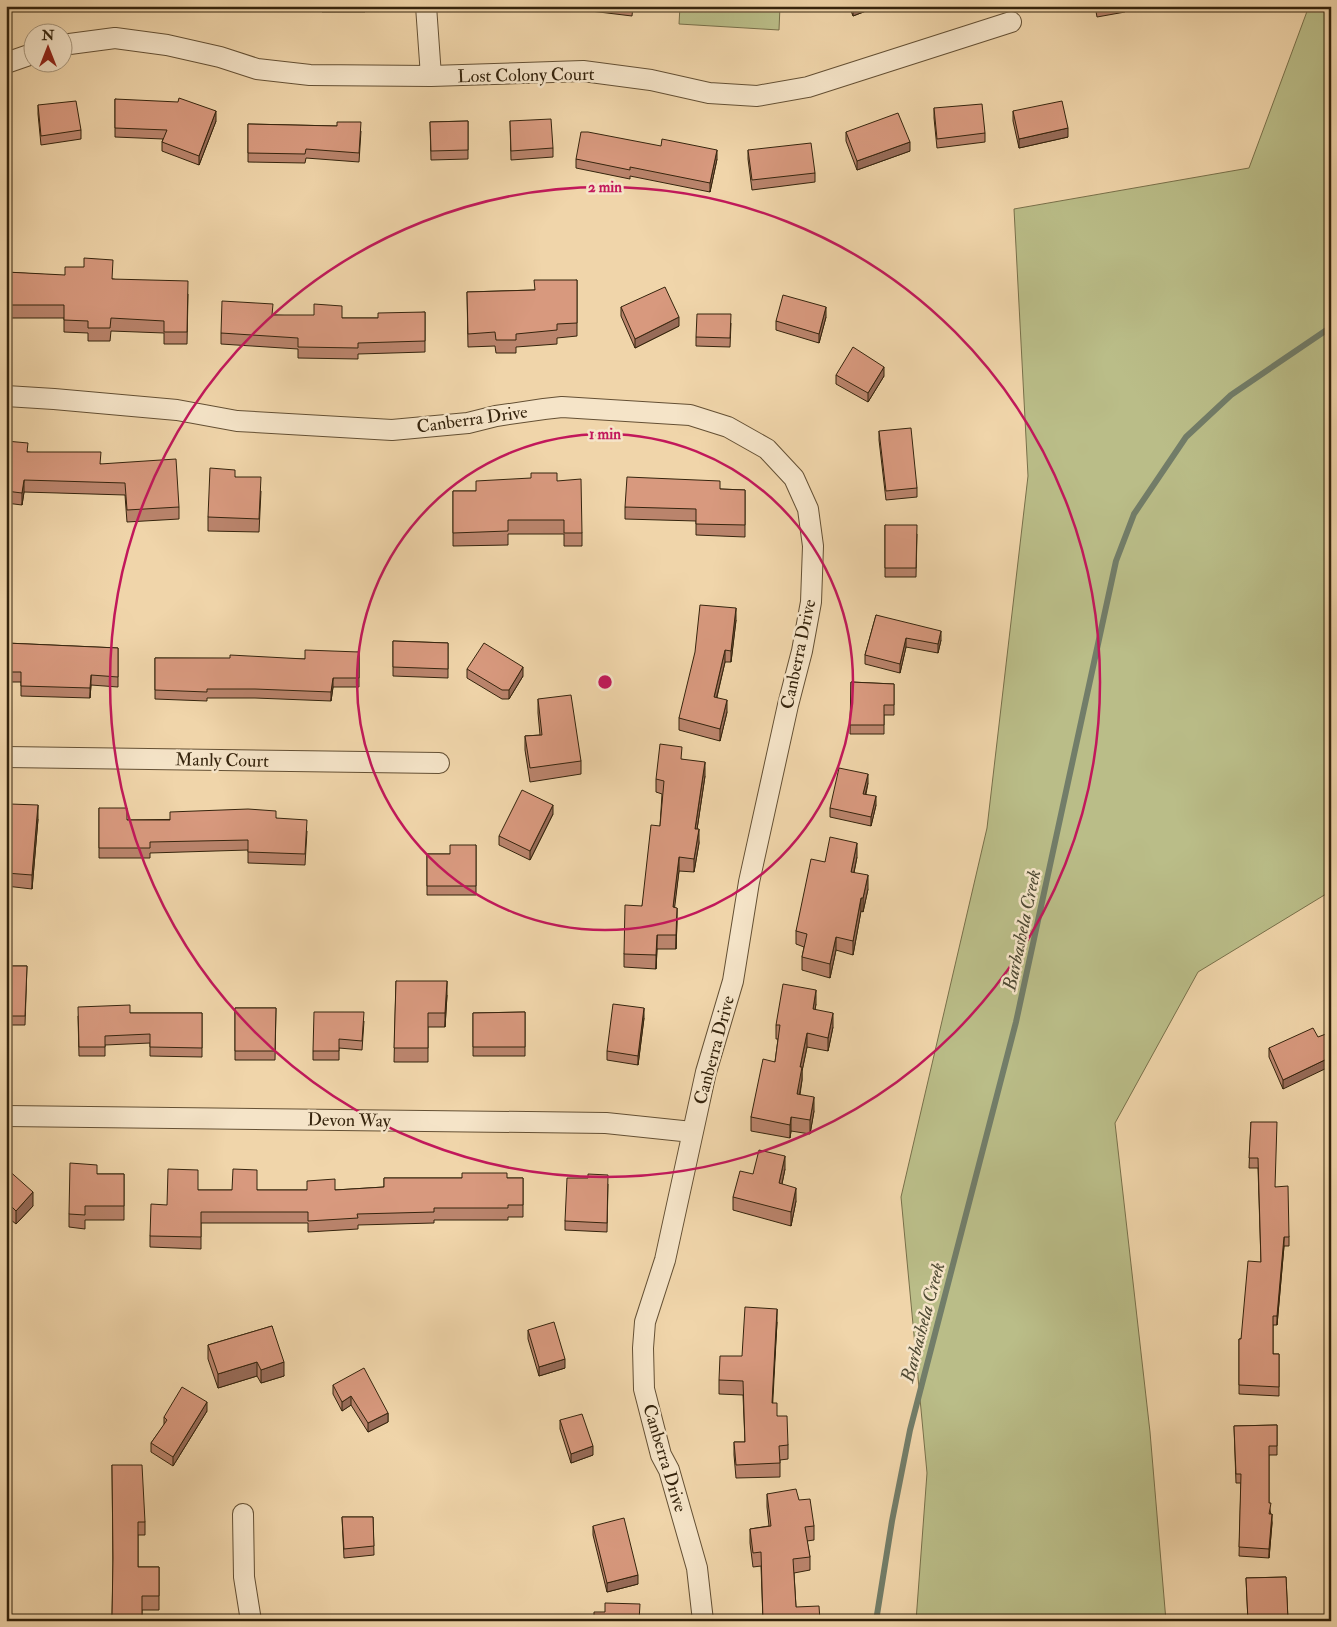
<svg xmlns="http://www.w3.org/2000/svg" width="1337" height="1627" font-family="'IM FELL Double Pica',serif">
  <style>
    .green { fill: #babd88; stroke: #78704a }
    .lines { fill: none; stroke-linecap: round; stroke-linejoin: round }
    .stream { stroke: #727d69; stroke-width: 6 }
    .minor-casing { stroke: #645034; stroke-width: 22 }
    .minor { stroke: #f5e4c8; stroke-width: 20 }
    .wall { fill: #ba846c; stroke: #35240d }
    .shaded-wall { fill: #976b58; stroke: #35240d }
    .building { fill: #d8997e; stroke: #35240d }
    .ring { fill: none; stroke: #c2185b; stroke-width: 2.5 }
    .labels { text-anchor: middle; stroke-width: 5; stroke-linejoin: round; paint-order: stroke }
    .street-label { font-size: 18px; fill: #35240d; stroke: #f5e4c8 }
    .water-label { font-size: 19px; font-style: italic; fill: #4e4933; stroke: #f5e4c8 }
    .centre { fill: #c2185b; stroke: #f5e4c8; stroke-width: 2.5 }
    .ring-label { font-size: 15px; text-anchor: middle; font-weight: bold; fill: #c2185b; stroke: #f5e4c8; stroke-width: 5; stroke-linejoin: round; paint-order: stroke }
  </style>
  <rect width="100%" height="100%" fill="#f0d5aa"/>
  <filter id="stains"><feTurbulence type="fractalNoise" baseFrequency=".004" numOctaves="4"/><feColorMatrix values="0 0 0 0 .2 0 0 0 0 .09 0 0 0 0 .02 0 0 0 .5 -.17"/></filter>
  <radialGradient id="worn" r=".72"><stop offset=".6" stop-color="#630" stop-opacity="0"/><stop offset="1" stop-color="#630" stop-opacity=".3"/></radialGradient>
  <path class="green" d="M680 6H780L779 30 679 24Z
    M1309 6H1331V891L1198 972 1115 1123 1150 1432 1166 1621H916L927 1473 901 1197 987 828 1028 476 1014 209 1249 168Z"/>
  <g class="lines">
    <path class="stream" d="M876 1621 892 1521 910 1430 1016 1022 1116 561 1134 514 1186 437 1231 395 1331 327"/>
    <defs>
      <path id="minor" d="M426 6 431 76
        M62 45 115 38 167 45 220 57 257 69 310 75 431 76 583 71 651 80 709 93 757 96 808 87 1011 22
        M6 63 32 54
        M6 396 54 399 177 410 237 421 392 430 468 423 496 416 544 409 562 407 690 415 728 427 767 449 794 478 808 509 813 546 811 602 802 651 788 705 749 882 733 981 706 1072 665 1260 645 1322 643 1348 644 1389 661 1455 669 1470 697 1568 703 1621
        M6 757 439 763
        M6 1116 606 1123 692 1132
        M243 1514 244 1577 251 1621"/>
    </defs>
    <use href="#minor" class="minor-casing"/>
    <use href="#minor" class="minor"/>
  </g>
  <path class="wall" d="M322 6H365V12H322Z
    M574 6H633L632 16 574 9Z
    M849 6H879L853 16Z
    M1095 6H1125V12L1097 17Z
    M115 99 216 121 199 165 162 151V142L163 139 115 137Z
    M38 105 81 130V139L41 145 38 114Z
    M934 108 985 133V142L937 148 934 118Z
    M1013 111 1068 137 1019 148 1013 121Z
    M468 121V159L431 160 430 122Z
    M510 121 553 148V157L511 160Z
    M248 124 337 126 361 131 359 162 306 158 305 163 248 162Z
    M846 132 910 151 857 170 846 141Z
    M748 150 815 173V182L752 190 748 159Z
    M576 159H717L710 192 630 176V179L576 168Z
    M6 272 113 279 188 294 187 344H164V333L111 331 110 341H88V333L64 332V318H8V324H6Z
    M577 280V336L557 338V344L516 347V353H496L495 346 468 347 467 292 534 290Z
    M621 307 679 326 635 348 621 316Z
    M425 312V352L358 354V359L298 358V349L221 344V333L273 315 342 318H378Z
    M826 317 819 343 776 330V321Z
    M731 323 730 347 696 346V337Z
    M836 375 884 376 868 402 836 384Z
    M879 431 917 488V497L886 500 879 440Z
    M6 441 28 452 101 464 179 507V519L127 522 125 495 24 492 22 505 6 503Z
    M235 477 261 491 259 532 208 531V517Z
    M557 481 582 533V546H564V534H508V545L453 546V491H476Z
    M720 489 745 490V537L696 535V521L625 519V507Z
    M885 525 917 534 916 577H885Z
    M876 615 941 640 938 653 906 647 900 673 865 664V655Z
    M736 620 731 662H725L717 697 727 712 720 741 679 730V718Z
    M393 641 448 643V678L393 676Z
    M6 643 118 648V687L91 685 90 698 21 696V682H6Z
    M359 652V687H333L331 701 255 698H207V701L155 699V658L305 659Z
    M467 669 523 676 509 699H502L467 678Z
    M851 682 894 684V715H884V734H850Z
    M538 699 581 761V774L530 782 525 750V736L540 735 538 713Z
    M682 759 705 776 697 829 699 843 694 872 679 871 674 907 677 921 676 949H657L656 969 624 967V954L642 906 660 826 662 794 656 792V779Z
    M868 783 866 794 876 805 871 826 830 817V808Z
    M99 808 127 820 276 818 307 831 305 865 248 863V850L150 853V858H99Z
    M553 814 530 860 499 845V836Z
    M38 819 32 889 6 886V836Z
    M476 845V895H427V854H450Z
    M857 857 854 873 868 889 863 912 861 911 853 955 836 950 830 978 802 970V957L804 947 796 944V931L825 862Z
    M6 966H27L25 1025H6Z
    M396 981 447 995 445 1027H428V1062H394Z
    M816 1004 815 1009 833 1027 828 1051 807 1047 802 1071V1080L800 1095 814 1111 810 1134 791 1131 790 1138 751 1131V1117L775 1062 778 1039H776V1025Z
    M235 1008H276L275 1060H235Z
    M525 1012V1056H473V1013Z
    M130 1013H202V1057L150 1056V1043L105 1045V1056H79L78 1016Z
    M644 1018 638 1065 607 1060V1051Z
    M364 1021 362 1050 339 1048V1060H313V1051Z
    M1318 1037 1283 1089 1269 1057V1048Z
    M1251 1122 1275 1187 1289 1237V1246H1284L1277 1325H1273V1354H1279V1396L1239 1394V1339H1241L1261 1262 1258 1168H1249Z
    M6 1168 33 1206 16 1224 11 1220Z
    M785 1169 782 1184 796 1201 791 1226 733 1210V1197L753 1174Z
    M97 1174H124V1220H85V1229L69 1227V1214Z
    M384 1178H523V1217H508V1220H434V1223L358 1225V1229L308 1232V1223H201V1249L150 1247V1236L167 1205 198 1190H335L384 1187Z
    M588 1178 608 1184 607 1232 565 1230V1221Z
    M777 1322 772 1403 788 1445V1459L780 1460V1477L736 1478 734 1455V1442H745L743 1395 719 1394V1380L742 1356Z
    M272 1326 284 1376 261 1383 257 1376 218 1388 208 1359V1345Z
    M528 1330 565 1368 539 1376 528 1339Z
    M333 1385 388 1413V1422L368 1432 351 1405 342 1411 333 1394Z
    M207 1411 173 1466 151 1452V1443L164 1425V1417Z
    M560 1420 593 1455 571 1463 560 1429Z
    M1277 1425V1455H1269V1503L1272 1523 1269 1558 1239 1556 1241 1483H1236L1234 1426Z
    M112 1465 145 1522V1535H138V1567H159V1610H142V1621H112L113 1563Z
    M767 1494 799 1500 814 1526V1540L807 1541 810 1557V1570L794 1573 796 1607 763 1621 761 1566 753 1567 750 1543V1529L769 1526 767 1507Z
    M342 1517H373L374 1555 344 1558Z
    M593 1526 638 1584 607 1592 593 1535Z
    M1286 1577 1288 1621H1248L1246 1578Z"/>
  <path class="shaded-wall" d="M853 6H879L853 16Z
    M216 111V121L199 165V156Z
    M1068 128V137L1019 148V139Z
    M910 142V151L857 170V161Z
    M717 150V159L710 192V183Z
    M826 307V317L819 343V334Z
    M679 317V326L635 348V339Z
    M884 367V376L868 402V393Z
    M24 480V492L22 505V493Z
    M736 608V620L731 662V651Z
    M941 631V640L938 653V644Z
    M906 638V647L900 673V664Z
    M725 650V662L714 708V697Z
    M523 667V676L509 699V690Z
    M91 675V685L90 698V688Z
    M333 678V687L331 701V692Z
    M727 700V712L720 741V729Z
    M705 762V776L695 843V829Z
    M868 774V783L863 803V794Z
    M876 796V805L871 826V817Z
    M38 805V819L32 889V875Z
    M553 805V814L530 860V851Z
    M699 829V843L694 872V859Z
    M857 843V857L851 886V872Z
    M679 857V871L673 921V907Z
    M868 875V889L863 912V898Z
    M861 898V911L853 955V941Z
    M677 908V921L676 949V935Z
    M657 935V949L656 969V955Z
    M836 937V950L830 978V964Z
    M447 981V995L445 1027V1013Z
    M816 990V1004L813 1022V1009Z
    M644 1008V1018L638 1065V1056Z
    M833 1013V1027L828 1051V1038Z
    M807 1033V1047L802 1071V1080L797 1108V1094L800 1067Z
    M1331 1057V1066L1283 1089V1080Z
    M814 1097V1111L810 1134V1120Z
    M791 1117V1131L790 1138V1125Z
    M785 1156V1169L779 1197V1183Z
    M796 1188V1201L791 1226V1212Z
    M33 1192V1206L16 1224V1211Z
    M11 1206V1220L6 1225V1212Z
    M1284 1237V1246L1277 1325V1316Z
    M777 1309V1322L772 1417V1403Z
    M565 1359V1368L539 1376V1367Z
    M257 1362V1376L218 1388V1374Z
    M284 1362V1376L261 1383V1370Z
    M351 1396V1405L342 1411V1402Z
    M207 1402V1411L173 1466V1457Z
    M388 1413V1422L368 1432V1423Z
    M593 1446V1455L571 1463V1454Z
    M1272 1514V1523L1269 1558V1549Z
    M638 1575V1584L607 1592V1583Z"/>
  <path class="building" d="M179 98 216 111 199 156 162 142 167 130 115 128V99L178 102Z
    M76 101 81 130 41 136 38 105Z
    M1062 101 1068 128 1019 139 1013 111Z
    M982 104 985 133 937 139 934 108Z
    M898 113 910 142 857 161 846 132Z
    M551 119 553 148 511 151 510 121Z
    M468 121V150L431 151 430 122Z
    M337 122H361L359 153 306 149 305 154 248 153V124L337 126Z
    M581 132H588L661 146 662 139 717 150 710 183 630 167V170L576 159Z
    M811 143 815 173 752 180 748 150Z
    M84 258 113 260 112 279 188 281 187 332H164V321L111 318 110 328H88V321L64 320V305H8V312H6V272L65 275V267H84Z
    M534 280H577V323L557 324V330L516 334V340H496L495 332 468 334 467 292 535 290Z
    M665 287 679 317 635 339 621 307Z
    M783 295 826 307 819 334 776 321Z
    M222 301 273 304 272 315H314V304L342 306V318H378V313L425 312V341L358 343V348L298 347V338L221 333Z
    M697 314H731L730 338 696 337Z
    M853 347 884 367 868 393 836 375Z
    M911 428 917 488 886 491 879 431Z
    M6 441 28 443 27 452H101L100 464 176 459 179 507 127 510 125 483 24 480 22 493 6 491Z
    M210 468 235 470V477H261L259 519 208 517Z
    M531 473H557V481L581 479 582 533H564V520H508V531L453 533V491H476V481L531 478Z
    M627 477 720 481V489L745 490V525L696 524V509L625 507Z
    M885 525H917L916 568H885Z
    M700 605 736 608 731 651 725 650 714 697 727 700 720 729 679 718 695 652Z
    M876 615 941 631 938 644 906 638 900 664 865 655Z
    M393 641 448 643V669L393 667Z
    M6 643 118 648V677L91 675 90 688 21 686V672H6Z
    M484 643 523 667 509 690H502L467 669Z
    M305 650 359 652V678H333L331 692 255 689H207V692L155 690V658H230V655L305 659Z
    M851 682 894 684V705H884V725H850Z
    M571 695 581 761 530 768 525 736 542 735 538 699Z
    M660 744 682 747 681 759 705 762 695 829H699L694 859 679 857 673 907 677 908 676 935H657L656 955 624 954 625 905 642 906 651 825 660 826 664 781 656 779Z
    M839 768 868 774 863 794 876 796 871 817 830 808Z
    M522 790 553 805 530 851 499 836Z
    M10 804 38 805 32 875 6 873V836H7Z
    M99 808H127V820H170V812L248 809 276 811V818L307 820 305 854 248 852V840L150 842V848H99Z
    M830 837 857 843 851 872 868 875 863 898H861L853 941 836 937 830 964 802 957 807 934 796 931 811 859 825 862Z
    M450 845H476V886H427V854H450Z
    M6 966H27L25 1016H6Z
    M396 981H447L445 1013H428V1048H394Z
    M783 984 816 990 813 1009 833 1013 828 1038 807 1033 800 1067H802L797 1094 814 1097 810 1120 791 1117 790 1125 751 1117 763 1059 775 1062 780 1025H776Z
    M613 1004 644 1008 638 1056 607 1051Z
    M130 1005V1013H202V1048L150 1047V1034L105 1036V1047H79L78 1007Z
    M235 1008H276L275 1051H235Z
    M314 1012H364L362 1041 339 1039V1051H313Z
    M525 1012V1047H473V1013Z
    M1313 1028 1318 1037 1331 1032V1057L1283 1080 1269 1048Z
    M1251 1122H1277L1275 1187 1288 1186 1289 1237H1284L1277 1316H1273V1354H1279V1387L1239 1385V1339H1241L1248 1261 1261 1262 1258 1158H1249Z
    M759 1150 785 1156 779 1183 796 1188 791 1212 733 1197 740 1171 753 1174Z
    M70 1163 97 1165V1174H124V1206H85V1215L69 1214Z
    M6 1168 33 1192 16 1211 11 1206 6 1212Z
    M168 1169 198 1170V1190H232L233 1169 257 1170V1190H307V1181L335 1179V1190L384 1187V1178H462V1173H507V1178H523V1205H508V1208H434V1212L357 1214 358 1218 308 1221V1212H201V1237L150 1236 151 1204 167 1205Z
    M588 1174 608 1175 607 1223 565 1221 567 1178H588Z
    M745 1307 777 1309 772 1403H777V1416H787L788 1445 779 1446 780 1463 736 1465 734 1442H745L743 1381 719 1380 720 1356H742Z
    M554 1322 565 1359 539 1367 528 1330Z
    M272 1326 284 1362 261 1370 257 1362 218 1374 208 1345Z
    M364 1368 388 1413 368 1423 351 1396 342 1402 333 1385Z
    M182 1387 207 1402 173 1457 151 1443 167 1420 164 1417Z
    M582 1414 593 1446 571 1454 560 1420Z
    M1277 1425V1446H1269V1503H1271L1269 1514H1272L1269 1549 1239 1547 1241 1474H1236L1234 1426Z
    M112 1465H142L145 1522H138V1567H159V1596H142V1621H118V1616H112L113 1558Z
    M796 1489 799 1500 810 1499 814 1526 805 1527 810 1557 793 1559 796 1607 819 1606 820 1621H763L761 1552 753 1553 750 1529 771 1526 767 1494Z
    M342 1517H373L374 1546 344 1549Z
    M624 1518 638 1575 607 1583 593 1526Z
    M1286 1577 1288 1619 1248 1621 1246 1578Z
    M605 1603 640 1604 639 1621H594V1612H605Z"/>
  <g class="ring">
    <circle cx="605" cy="682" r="248"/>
    <circle cx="605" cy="682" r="495"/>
  </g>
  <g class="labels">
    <g class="street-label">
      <text transform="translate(526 75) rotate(-1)" y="6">Lost Colony Court</text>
      <text transform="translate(472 419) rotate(-8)" y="6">Canberra Drive</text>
      <text transform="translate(798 654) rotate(-78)" y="6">Canberra Drive</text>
      <text transform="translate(222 760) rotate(1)" y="6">Manly Court</text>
      <text transform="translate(714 1050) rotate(-75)" y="6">Canberra Drive</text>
      <text transform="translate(349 1120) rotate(1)" y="6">Devon Way</text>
      <text transform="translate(665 1458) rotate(73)" y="6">Canberra Drive</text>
    </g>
    <g class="water-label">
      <text transform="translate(1021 930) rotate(-78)" y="7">Barbashela Creek</text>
      <text transform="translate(922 1322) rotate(-75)" y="7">Barbashela Creek</text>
    </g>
  </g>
  <circle cx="605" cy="682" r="8" class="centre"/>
  <g class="ring-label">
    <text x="605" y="192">2 min</text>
    <text x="605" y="439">1 min</text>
  </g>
  <rect width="1337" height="1627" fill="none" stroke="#f0d5aa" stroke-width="25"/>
  <rect x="8" y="8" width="1322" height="1612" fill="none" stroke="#35240d" stroke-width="2.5"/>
  <rect x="12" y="12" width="1312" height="1602" fill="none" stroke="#35240d"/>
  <g transform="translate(48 48)"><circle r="24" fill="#f5e4c8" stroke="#a8977d"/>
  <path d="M0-4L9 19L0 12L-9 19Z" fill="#8f2418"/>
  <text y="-8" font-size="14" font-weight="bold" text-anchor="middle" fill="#35240d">N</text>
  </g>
  <rect width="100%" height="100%" filter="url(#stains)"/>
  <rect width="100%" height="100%" fill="url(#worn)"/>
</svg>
